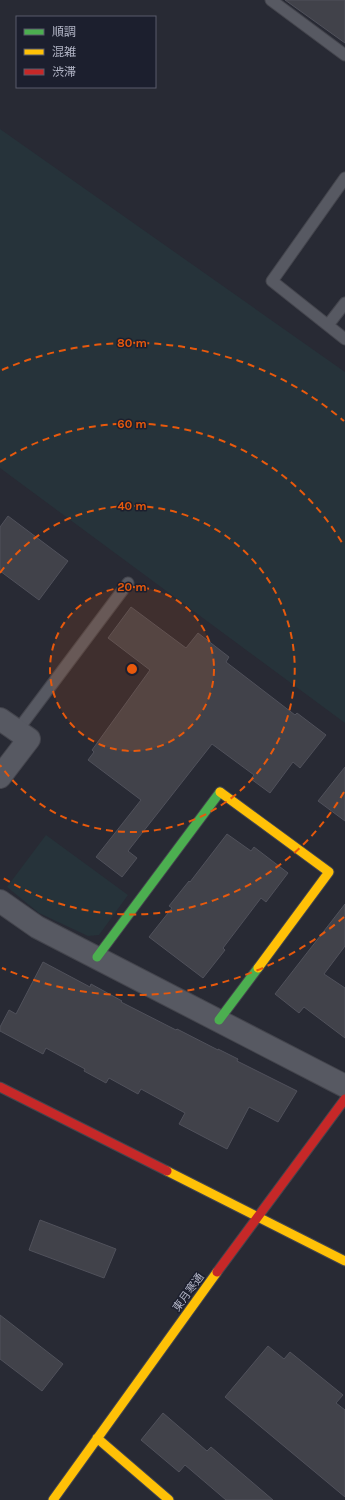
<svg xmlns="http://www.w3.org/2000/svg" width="345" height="1500" font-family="Karla,'Noto Sans JP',sans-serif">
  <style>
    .green { fill: #26333a }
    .building { fill: #41424a; stroke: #50515b }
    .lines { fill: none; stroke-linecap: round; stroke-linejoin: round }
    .lane-casing { stroke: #44454d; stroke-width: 13 }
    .street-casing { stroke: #44454d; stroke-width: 24 }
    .fast-casing { stroke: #44454d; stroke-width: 11 }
    .slow-casing { stroke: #44454d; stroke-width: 11 }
    .jam-casing { stroke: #44454d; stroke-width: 11 }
    .lane { stroke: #575962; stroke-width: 11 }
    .street { stroke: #575962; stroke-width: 22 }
    .fast { stroke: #4caf50; stroke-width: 9 }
    .slow { stroke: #ffc107; stroke-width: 9 }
    .jam { stroke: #c62828; stroke-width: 9 }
    .ring { fill: none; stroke: #e8590c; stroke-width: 2; stroke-dasharray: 7 5 }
    .labels { text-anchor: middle; stroke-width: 3; stroke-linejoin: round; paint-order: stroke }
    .street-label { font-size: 11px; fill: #b1b4c5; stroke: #1c1f2e }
    .centre { fill: #e8590c; stroke: #1c1f2e; stroke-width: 2 }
    .ring-label { font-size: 12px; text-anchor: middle; font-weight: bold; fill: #e8590c; stroke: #1c1f2e; stroke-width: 3; stroke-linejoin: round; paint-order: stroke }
  </style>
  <rect width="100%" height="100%" fill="#282a34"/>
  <path class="green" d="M0 129 345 372V723L0 468Z
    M46 835 128 895 99 935 88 936 39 913 7 887Z"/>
  <path class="building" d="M285 0H345V43Z
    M8 516 68 561 39 600 0 571V527Z
    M131 607 186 648 198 633 229 657 226 662 295 715 297 713 326 735 300 768 293 762 270 793 251 779 254 775 212 744 128 851 137 858 122 877 96 857 141 800 88 760 94 752 92 750 150 670 108 638Z
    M345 767V821L318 801Z
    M227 834 251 851 254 847 288 873 266 902 261 898 223 948 225 950 203 978 149 937 172 908 169 906 189 881 190 882Z
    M345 904V946L324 974 345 988V1038L304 1007 299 1013 275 994Z
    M43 962 90 987 91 984 122 1001 121 1002 176 1030 177 1029 218 1050V1049L238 1059 237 1061 297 1091 278 1122 249 1107 227 1149 179 1124 185 1113 141 1089 138 1094 109 1078 106 1083 84 1071 85 1069 46 1048 43 1054 0 1031V1027L9 1010 16 1014Z
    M40 1220 116 1249 104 1278 29 1250Z
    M0 1315 63 1364 42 1391 0 1359Z
    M268 1346 284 1359 290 1352 343 1395 336 1403 345 1410V1497L225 1397Z
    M163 1413 207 1451 211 1447 273 1500H226L185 1465 179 1472 141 1440Z"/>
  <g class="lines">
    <defs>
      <path id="lane" d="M271 0 345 55
        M345 178 272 281 345 339
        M328 325 345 303
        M17 731 128 583"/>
      <path id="street" d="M0 719 29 739 0 777
        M0 901 37 927 345 1086"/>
      <path id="fast" d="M97 957 220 792
        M219 1020 258 968"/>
      <path id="slow" d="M220 792 329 872 258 968
        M167 1171 345 1261
        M97 1438 169 1500
        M53 1500 217 1272"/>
      <path id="jam" d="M0 1087 167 1171
        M217 1272 345 1099"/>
    </defs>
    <use href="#lane" class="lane-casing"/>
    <use href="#street" class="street-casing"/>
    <use href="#fast" class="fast-casing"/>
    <use href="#slow" class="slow-casing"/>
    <use href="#jam" class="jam-casing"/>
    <use href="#lane" class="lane"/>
    <use href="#street" class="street"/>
    <use href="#fast" class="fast"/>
    <use href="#slow" class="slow"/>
    <use href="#jam" class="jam"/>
  </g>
  <circle cx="132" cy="669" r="82" fill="#e8590c" fill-opacity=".12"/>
  <g class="ring">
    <circle cx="132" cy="669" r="82"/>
    <path d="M0 573A163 163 0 1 1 0 765"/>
    <path d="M344 792A245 245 0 0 1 0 876M0 462A245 245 0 0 1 344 546"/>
    <path d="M344 917A326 326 0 0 1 2 968M2 370A326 326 0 0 1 344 421"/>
  </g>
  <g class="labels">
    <g class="street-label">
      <text transform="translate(188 1292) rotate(-54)" y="4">東月寒通</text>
    </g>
  </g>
  <circle cx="132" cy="669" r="6" class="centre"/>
  <g class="ring-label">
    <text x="132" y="347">80 m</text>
    <text x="132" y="428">60 m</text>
    <text x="132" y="510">40 m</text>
    <text x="132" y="591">20 m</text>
  </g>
  <rect x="16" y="16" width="140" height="72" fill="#1c1f2e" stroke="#585b6a"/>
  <rect x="24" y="29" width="20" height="6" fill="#4caf50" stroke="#585b6a"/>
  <text x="52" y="36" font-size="12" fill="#b1b4c5">順調</text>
  <rect x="24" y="49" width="20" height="6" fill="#ffc107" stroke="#585b6a"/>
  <text x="52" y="56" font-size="12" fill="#b1b4c5">混雑</text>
  <rect x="24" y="69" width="20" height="6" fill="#c62828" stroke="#585b6a"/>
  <text x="52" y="76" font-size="12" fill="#b1b4c5">渋滞</text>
</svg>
